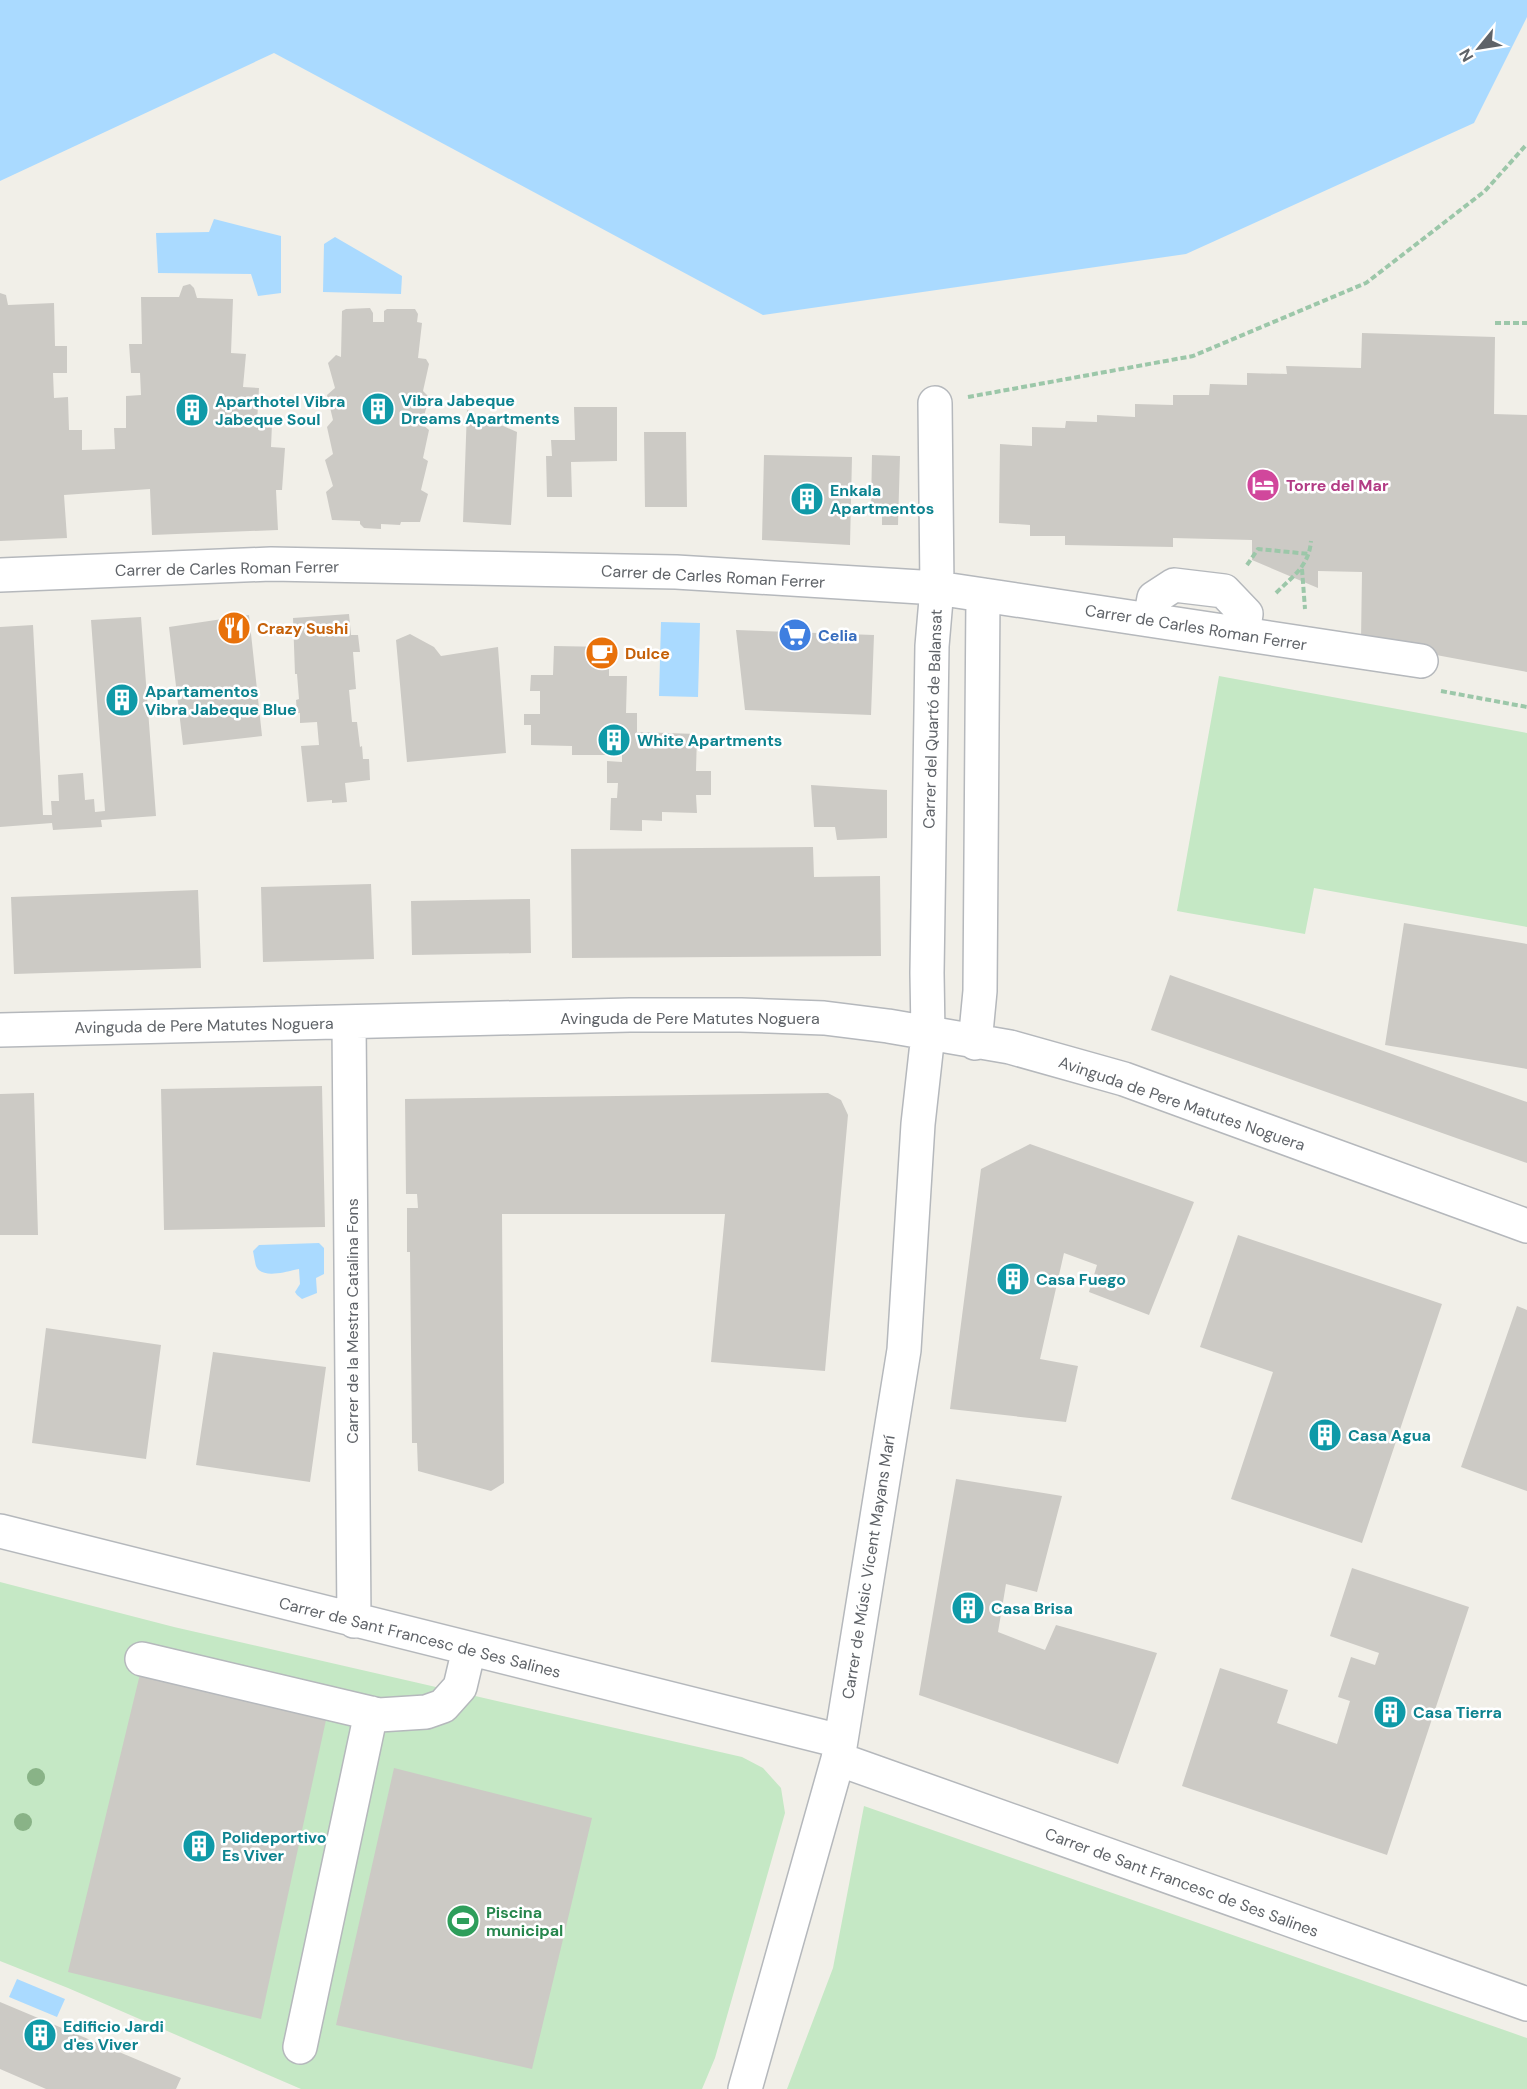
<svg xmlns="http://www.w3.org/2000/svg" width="1527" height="2089" font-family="'DM Sans',sans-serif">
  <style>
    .green { fill: #c5e8c5 }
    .water { fill: #aadaff }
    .building { fill: #cccac5 }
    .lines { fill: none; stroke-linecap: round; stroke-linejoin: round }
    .minor-casing { stroke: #b5b8bc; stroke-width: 36 }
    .path { stroke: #9cc7a9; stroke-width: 4; stroke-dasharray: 6 3; stroke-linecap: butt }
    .minor { stroke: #fff; stroke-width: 33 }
    .tree { fill: #89b387 }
    .labels { text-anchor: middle; stroke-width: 5; stroke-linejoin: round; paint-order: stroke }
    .culture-label { font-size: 16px; font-weight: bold; fill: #0d838f; stroke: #fff; text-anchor: start }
    .hotel-label { font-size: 16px; font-weight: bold; fill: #b23c85; stroke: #fff; text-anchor: start }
    .street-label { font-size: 16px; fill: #5f6368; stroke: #fff }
    .food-label { font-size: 16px; font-weight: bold; fill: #c56008; stroke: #fff; text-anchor: start }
    .shop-label { font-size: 16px; font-weight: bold; fill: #366cbe; stroke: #fff; text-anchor: start }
    .leisure-label { font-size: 16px; font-weight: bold; fill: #27864d; stroke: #fff; text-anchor: start }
  </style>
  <rect width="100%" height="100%" fill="#f1efe8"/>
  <path class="green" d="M1219 676 1527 733V927L1314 888 1305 934 1177 911Z
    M0 1582 174 1627 742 1757 763 1768 781 1788 785 1813 715 2058 702 2089H301L68 1988 0 1961Z
    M864 1806 1527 2038V2089H787L833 1968Z"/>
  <path class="water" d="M0 0H1527V17L1474 123 1186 254 763 315 274 53 0 181Z
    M214 219 281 236V293L258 296 251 274 158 273 156 233 209 232Z
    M335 237 402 276 401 294 323 292 324 244Z
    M661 622 700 623 698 697 659 696Z
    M319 1243 324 1248V1274L316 1278 317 1293 302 1299 297 1295 295 1292 300 1284 299 1269C288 1271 262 1280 256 1266 255 1262 254 1256 253 1251L259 1245Z
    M17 1979 65 1999 57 2017 9 1997Z"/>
  <path class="building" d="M190 284 194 288 197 298 233 299 231 353 246 354 243 387 259 388 257 423 272 424 271 447 285 448 282 490H276L278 530 152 535 150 489 64 495 67 538 0 541V293L6 295 8 305 54 303 55 346H67V373H53L54 398 68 397 69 430H82V450L115 449 114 428H126V396L141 395 140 373H131L129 344H142L141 297H179L183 286Z
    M370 308 373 313V322H384V311L387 309H415L418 314 417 322 422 323 418 358 426 359 429 364 423 391 429 397 422 424 429 430 423 458 428 461 421 490 428 494 420 522H401L400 525 381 524V529L364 528 360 524V521L332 520 326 492 333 486 325 460 333 454 327 427 333 420 327 395 335 388 328 363 336 355 341 357 342 311 346 309Z
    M1362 333 1495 337 1494 414 1527 415V672L1361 641 1362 572 1318 571V588L1252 560V540L1173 538V547L1065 545V536H1030V525L999 523 1000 444 1032 446V427L1065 428 1066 421 1097 422V415L1135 417V404L1173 405V395H1209L1210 384 1247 385V373L1287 374 1286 366 1361 368Z
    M574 407H617V461L571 462 572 497H547L546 456H552L551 440H575Z
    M467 410 517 432 511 525 463 522Z
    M644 432H686L687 507H645Z
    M764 455 852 457 850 545 762 540Z
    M872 455 900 456 898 525H882V508H871Z
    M349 614 351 635H358L360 652H353L356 689 349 690 352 722H357L360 747 362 746 363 759H369L370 780 345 783 347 802 332 803V800L307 802 301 746 319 745 317 722 300 723V713H297L296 700 299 699 297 674H295L293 618Z
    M249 615 262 736 183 745 169 627Z
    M141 617 156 816 101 820 102 827 53 830 52 823 0 827V627L33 625 43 815H52L51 801H59L58 775 83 773 85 800 94 799 95 812 105 811 91 620Z
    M736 630 874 635 871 715 745 710Z
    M410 634 434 647 441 656 498 647 506 753 407 762 396 640Z
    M554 646 609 647V676H627L626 713H637V732L697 734 696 771H711V795H696L697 813 662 812V821L642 820V831L610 830 611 798H617L618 783H607V761L622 762V755H572V746L531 745V725H524V714H540V691H530L531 675H553Z
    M811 785 887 790V838L837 840 835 827H814Z
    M813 847 814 877 880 876 881 956 572 958 571 849Z
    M371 884 374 959 263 962 261 887Z
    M198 890 201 968 14 974 11 897Z
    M530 899 531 953 412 955 411 901Z
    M1404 923 1527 944V1069L1385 1045Z
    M1170 975 1527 1102V1163L1151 1030Z
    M322 1086 325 1227 164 1230 161 1089Z
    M34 1093 38 1235H0V1094Z
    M828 1093 841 1100 848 1115 825 1371 711 1362 725 1214H502L504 1483 491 1491 418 1471 417 1443H412L410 1252H407V1208H418L417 1194H406L405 1099Z
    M1030 1144 1194 1202 1149 1315 1089 1292 1097 1265 1064 1253 1040 1359 1078 1366 1066 1422 950 1409 981 1169Z
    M1238 1235 1442 1304 1362 1543 1231 1499 1273 1372 1200 1347Z
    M1517 1306 1527 1310V1491L1461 1467Z
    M46 1328 161 1345 146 1459 32 1443Z
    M213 1352 326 1367 310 1482 196 1465Z
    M956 1479 1062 1496 1037 1592 1006 1584 998 1632 1045 1650 1056 1625 1157 1653 1118 1764 919 1695Z
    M1352 1568 1469 1607 1387 1855 1182 1786 1220 1668 1288 1690 1277 1723 1337 1744 1350 1701 1338 1697 1351 1657 1375 1665 1379 1653 1330 1636Z
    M140 1674 326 1720 261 2019 68 1972Z
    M394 1768 592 1818 532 2069 336 2025Z
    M0 2002 181 2078 176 2089H46L0 2069Z"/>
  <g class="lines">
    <defs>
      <path id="minor" d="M0 575 271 564 676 572 937 588 1421 661
        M1150 620 1154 598 1174 585 1224 591 1246 614 1243 634
        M349 1022 354 1621
        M0 1030 630 1015H741L824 1018 888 1026 1010 1047 1124 1079 1527 1226
        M975 1043 980 991 983 595
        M0 1531 840 1741
        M142 1659 379 1715 426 1712 443 1706 460 1687 469 1649
        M838 1759 1527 2004
        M300 2047 371 1713
        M745 2089 838 1759 904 1350 918 1124 928 1034 927 973 932 646 937 588 935 403"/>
    </defs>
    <use href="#minor" class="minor-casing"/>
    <path class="path" d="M1495 323H1527
      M968 397 1193 356 1366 283 1485 191 1527 144
      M1247 565 1258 549 1310 554
      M1302 569 1305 609
      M1276 593C1293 576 1309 566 1311 541
      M1441 691 1527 707"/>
    <use href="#minor" class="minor"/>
  </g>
  <g class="tree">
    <circle cx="36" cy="1777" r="9"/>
    <circle cx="23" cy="1822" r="9"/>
  </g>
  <defs>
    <symbol id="building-disc" viewBox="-11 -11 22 22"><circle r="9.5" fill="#0f9aa8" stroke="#fff"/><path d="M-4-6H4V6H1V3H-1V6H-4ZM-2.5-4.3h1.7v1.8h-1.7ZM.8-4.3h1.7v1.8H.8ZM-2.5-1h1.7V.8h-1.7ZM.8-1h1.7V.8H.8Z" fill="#fff"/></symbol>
    <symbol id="hotel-disc" viewBox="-11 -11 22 22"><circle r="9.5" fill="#d1479c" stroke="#fff"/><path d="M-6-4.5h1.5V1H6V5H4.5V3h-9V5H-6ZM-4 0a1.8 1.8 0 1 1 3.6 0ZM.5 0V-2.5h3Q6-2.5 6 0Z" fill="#fff"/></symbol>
    <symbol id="restaurant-disc" viewBox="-11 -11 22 22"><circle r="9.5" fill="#e8710a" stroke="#fff"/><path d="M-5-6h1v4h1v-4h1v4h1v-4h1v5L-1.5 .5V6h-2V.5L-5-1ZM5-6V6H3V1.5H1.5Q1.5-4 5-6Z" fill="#fff"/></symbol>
    <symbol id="supermarket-disc" viewBox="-11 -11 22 22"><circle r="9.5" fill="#3f7fe0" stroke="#fff"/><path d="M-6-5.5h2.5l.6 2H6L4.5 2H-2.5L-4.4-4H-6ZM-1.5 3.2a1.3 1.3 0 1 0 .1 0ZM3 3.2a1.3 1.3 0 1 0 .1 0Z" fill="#fff"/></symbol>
    <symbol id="cafe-disc" viewBox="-11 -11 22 22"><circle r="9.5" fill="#e8710a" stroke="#fff"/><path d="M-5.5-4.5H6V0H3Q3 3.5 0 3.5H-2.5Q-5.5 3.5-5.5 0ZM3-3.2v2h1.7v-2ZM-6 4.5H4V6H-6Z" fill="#fff"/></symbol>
    <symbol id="stadium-disc" viewBox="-11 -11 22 22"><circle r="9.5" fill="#2e9e5b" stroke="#fff"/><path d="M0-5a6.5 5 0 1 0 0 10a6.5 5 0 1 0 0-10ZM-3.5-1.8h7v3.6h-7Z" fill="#fff"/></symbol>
  </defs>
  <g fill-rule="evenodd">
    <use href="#building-disc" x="359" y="390" width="38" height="38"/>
    <use href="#building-disc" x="173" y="391" width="38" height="38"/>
    <use href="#hotel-disc" x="1244" y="466" width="38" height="38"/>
    <use href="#building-disc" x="788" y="480" width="38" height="38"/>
    <use href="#restaurant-disc" x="215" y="609" width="38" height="38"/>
    <use href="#supermarket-disc" x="776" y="616" width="38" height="38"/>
    <use href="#cafe-disc" x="583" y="634" width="38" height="38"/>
    <use href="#building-disc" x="103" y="681" width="38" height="38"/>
    <use href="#building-disc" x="595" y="721" width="38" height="38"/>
    <use href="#building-disc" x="994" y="1260" width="38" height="38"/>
    <use href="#building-disc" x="1306" y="1416" width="38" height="38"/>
    <use href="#building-disc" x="949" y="1589" width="38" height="38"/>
    <use href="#building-disc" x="1371" y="1693" width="38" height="38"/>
    <use href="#building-disc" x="180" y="1827" width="38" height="38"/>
    <use href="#stadium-disc" x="444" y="1902" width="38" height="38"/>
    <use href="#building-disc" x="21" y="2016" width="38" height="38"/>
  </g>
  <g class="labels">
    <g class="culture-label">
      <text x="401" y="406">Vibra Jabeque<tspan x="401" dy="18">Dreams Apartments</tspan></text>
      <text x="215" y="407">Aparthotel Vibra<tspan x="215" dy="18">Jabeque Soul</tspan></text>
      <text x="830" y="496">Enkala<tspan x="830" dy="18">Apartmentos</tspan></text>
      <text x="145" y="697">Apartamentos<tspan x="145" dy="18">Vibra Jabeque Blue</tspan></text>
      <text x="637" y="746">White Apartments</text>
      <text x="1036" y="1285">Casa Fuego</text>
      <text x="1348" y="1441">Casa Agua</text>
      <text x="991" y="1614">Casa Brisa</text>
      <text x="1413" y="1718">Casa Tierra</text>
      <text x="222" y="1843">Polideportivo<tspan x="222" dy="18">Es Viver</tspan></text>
      <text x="63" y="2032">Edificio Jardi<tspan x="63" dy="18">d'es Viver</tspan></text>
    </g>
    <g class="hotel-label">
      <text x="1286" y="491">Torre del Mar</text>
    </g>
    <g class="street-label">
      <text transform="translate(227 568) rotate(-1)" y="6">Carrer de Carles Roman Ferrer</text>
      <text transform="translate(713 576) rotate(3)" y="6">Carrer de Carles Roman Ferrer</text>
      <text transform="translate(1196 627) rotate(9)" y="6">Carrer de Carles Roman Ferrer</text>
      <text transform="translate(932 719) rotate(-88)" y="6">Carrer del Quartó de Balansat</text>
      <text x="690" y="1024">Avinguda de Pere Matutes Noguera</text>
      <text transform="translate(204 1025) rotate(-1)" y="6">Avinguda de Pere Matutes Noguera</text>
      <text transform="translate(1182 1103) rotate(19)" y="6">Avinguda de Pere Matutes Noguera</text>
      <text transform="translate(352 1321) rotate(-90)" y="6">Carrer de la Mestra Catalina Fons</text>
      <text transform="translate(868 1567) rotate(-81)" y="6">Carrer de Músic Vicent Mayans Marí</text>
      <text transform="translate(420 1637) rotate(14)" y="6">Carrer de Sant Francesc de Ses Salines</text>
      <text transform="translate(1182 1882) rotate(20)" y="6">Carrer de Sant Francesc de Ses Salines</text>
    </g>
    <g class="food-label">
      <text x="257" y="634">Crazy Sushi</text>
      <text x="625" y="659">Dulce</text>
    </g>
    <g class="shop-label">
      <text x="818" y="641">Celia</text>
    </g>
    <g class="leisure-label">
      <text x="486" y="1918">Piscina<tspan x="486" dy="18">municipal</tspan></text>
    </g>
  </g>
  <g transform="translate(1479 48) rotate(240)" stroke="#ffffff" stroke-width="4.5" paint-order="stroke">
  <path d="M0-4.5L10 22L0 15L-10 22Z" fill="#5f6368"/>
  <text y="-9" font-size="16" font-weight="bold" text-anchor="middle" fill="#5f6368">N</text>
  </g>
</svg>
